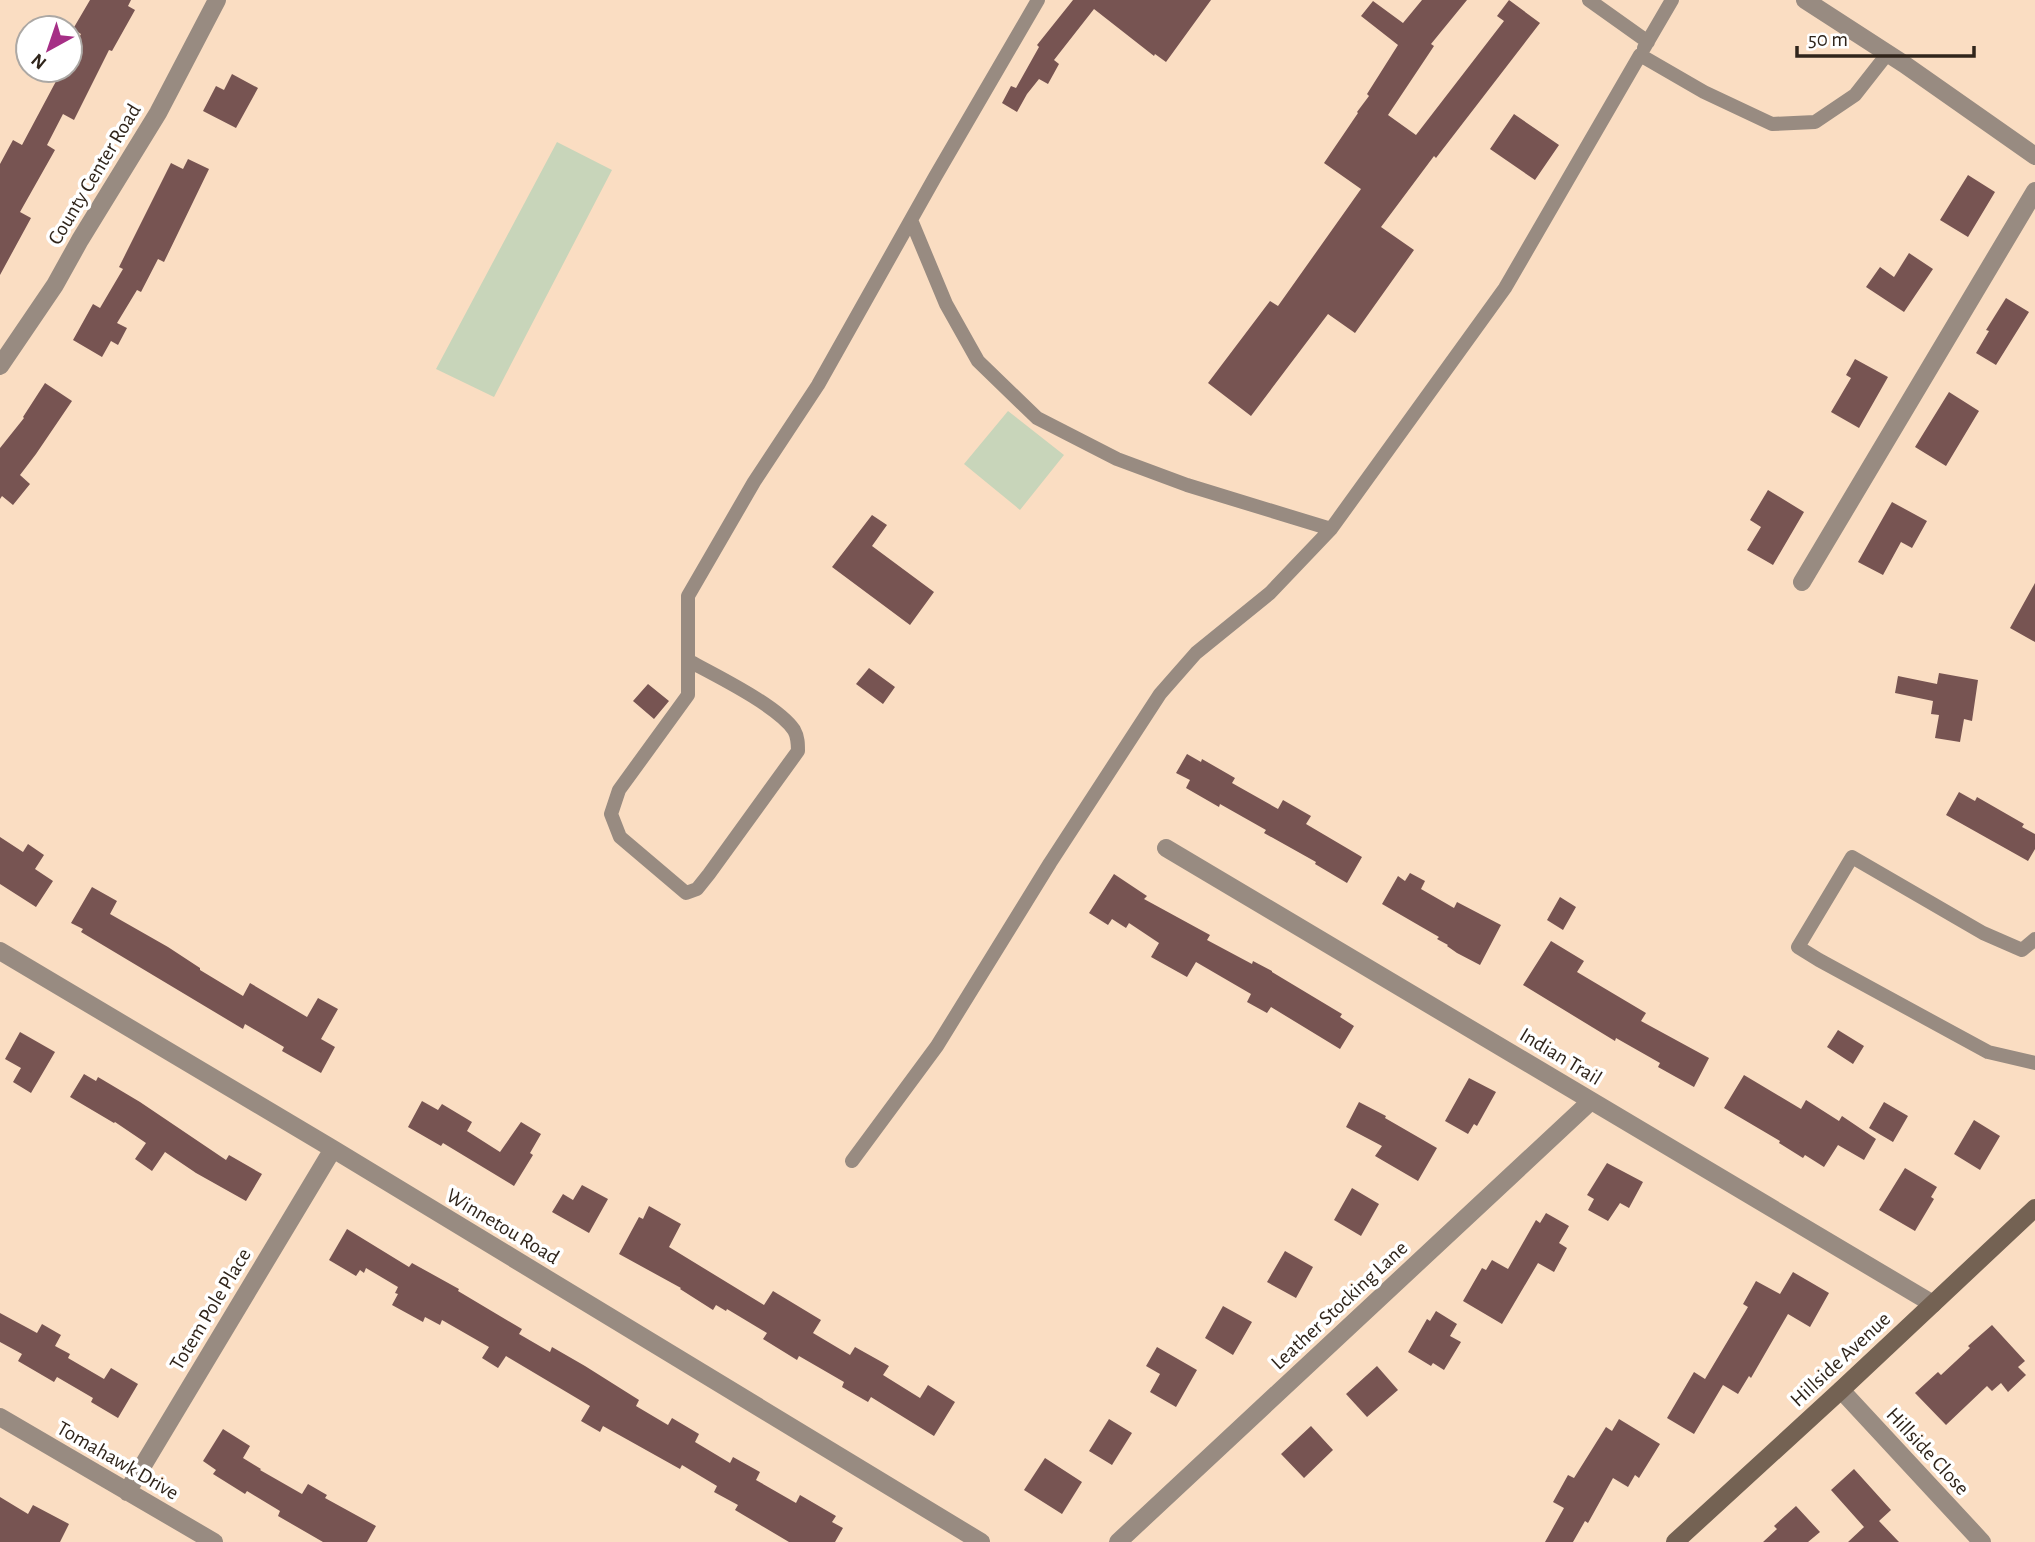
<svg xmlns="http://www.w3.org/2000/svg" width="2035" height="1542" font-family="'Alegreya Sans',sans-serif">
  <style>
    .green { fill: #c8d5ba }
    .building { fill: #775452 }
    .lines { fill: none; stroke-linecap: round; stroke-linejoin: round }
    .lane { stroke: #988b81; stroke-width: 14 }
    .street { stroke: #988b81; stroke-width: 18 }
    .secondary { stroke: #746253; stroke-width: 18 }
    .labels { text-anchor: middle; stroke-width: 7; stroke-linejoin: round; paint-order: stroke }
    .street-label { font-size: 21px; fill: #30251b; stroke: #fff }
  </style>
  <rect width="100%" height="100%" fill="#faddc2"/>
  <path class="green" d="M557 142 612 170 494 397 436 369Z
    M1008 411 1064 455 1020 510 964 464Z"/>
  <path class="building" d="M90 0H131L128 6 135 10 112 51 109 50 74 120 63 114 47 145 55 150 20 212 31 218 0 275V164L13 140 22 145 62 70H70V54L81 34 73 29Z
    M1073 0H1211L1166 62 1155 54 1154 56 1094 9 1054 60 1059 64 1048 84 1039 79 1027 94 1017 112 1002 103 1011 86 1016 88 1039 47 1037 45Z
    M1422 0H1467L1431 44 1434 46 1388 115 1416 135 1504 21 1497 16 1509 0 1540 23 1436 158 1434 156 1381 227 1414 250 1355 333 1328 314 1251 416 1208 383 1270 301 1278 306 1361 189 1324 163 1358 113 1357 112 1369 96 1367 94 1398 45 1361 16 1373 1 1403 23Z
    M232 74 258 88 236 128 203 111 216 86 224 90Z
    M1514 114 1559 145 1535 180 1490 149Z
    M188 159 209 169 164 262 158 259 141 292 137 290 117 323 127 328 118 345 111 341 102 357 73 340 93 304 100 308 123 269 119 267 171 163 183 169Z
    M1968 175 1995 192 1968 237 1940 220Z
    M1909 253 1933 269 1904 312 1866 287 1880 267 1894 277Z
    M2006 298 2029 312 1996 365 1976 353 1989 331 1986 330Z
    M1855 359 1888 377 1859 428 1831 412 1851 378 1846 375Z
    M45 383 72 401 36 454 20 475 30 484 13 505 2 496 0 499V448L24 418 23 417Z
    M1949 392 1979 411 1946 466 1915 447Z
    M1768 490 1804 512 1773 565 1747 550 1761 527 1750 520Z
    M1892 502 1927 521 1912 548 1901 542 1883 575 1858 562Z
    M872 515 887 525 872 546 934 592 910 625 832 567Z
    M2035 583V642L2010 628Z
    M869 668 895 687 883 704 856 684Z
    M1939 673 1978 680 1972 721 1964 719 1960 742 1935 738 1939 715 1931 714 1933 701 1895 693 1898 676 1937 684Z
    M648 684 669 701 654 719 633 701Z
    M1187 754 1201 762 1202 759 1235 778 1232 783 1278 809 1283 800 1311 816 1306 824 1362 857 1347 883 1315 864 1316 862 1264 833 1266 830 1220 804 1219 807 1186 788 1190 780 1176 773Z
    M1959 792 1975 801 1977 797 2024 824 2022 827 2035 834V849L2028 861 1946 815Z
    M0 837 23 852 28 844 44 855 35 869 53 881 36 907 0 884Z
    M1410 873 1425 881 1421 889 1454 908 1457 902 1501 925 1480 965 1457 953 1447 946 1448 945 1437 939 1439 937 1382 904 1398 876 1405 881Z
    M1114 874 1147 896 1144 899 1210 935 1207 940 1252 964 1253 961 1272 971V972L1342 1014 1340 1017 1354 1026 1340 1049 1271 1007 1267 1013 1247 1002 1251 994 1196 962 1187 977 1151 957 1159 943 1129 923 1126 928 1112 919 1108 925 1089 913Z
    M92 887 117 901 110 914 168 947 200 968V970L243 996 250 983 307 1017 318 998 338 1009 321 1039 335 1047 321 1073 282 1051 284 1047 245 1024 243 1029 81 932 83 929 71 923Z
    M1560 897 1576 907 1563 930 1547 920Z
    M1551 941 1584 961 1577 972 1646 1013 1641 1021 1709 1058 1694 1087 1658 1067 1660 1063 1616 1038 1615 1041 1523 985Z
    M1838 1030 1864 1046 1853 1064 1827 1047Z
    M20 1032 55 1052 31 1093 13 1082 21 1068 5 1059Z
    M84 1074 96 1081 98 1077 140 1102 226 1160 229 1155 262 1174 246 1201 196 1173 165 1152 152 1171 135 1159 146 1143 115 1122 114 1123 70 1097Z
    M1744 1075 1801 1109 1806 1100 1839 1121 1842 1116 1876 1139 1864 1160 1838 1145 1824 1167 1805 1155 1803 1158 1779 1143 1780 1141 1724 1108Z
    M1469 1078 1496 1092 1477 1126 1474 1124 1468 1134 1445 1121Z
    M422 1101 438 1110 442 1104 472 1122 467 1131 500 1152 521 1122 541 1134 530 1153 533 1155 514 1186 443 1143 441 1146 408 1127Z
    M1359 1102 1386 1116 1385 1118 1437 1148 1418 1181 1375 1156 1382 1146 1346 1127Z
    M1884 1102 1908 1116 1893 1142 1869 1128Z
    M1974 1120 2000 1136 1980 1170 1954 1154Z
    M1607 1163 1643 1182 1629 1208 1620 1203 1608 1221 1588 1210 1594 1199 1587 1195Z
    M1905 1168 1937 1187 1931 1197 1934 1199 1915 1231 1879 1210Z
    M582 1185 608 1199 589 1233 552 1212 563 1194 573 1200Z
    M1352 1188 1379 1204 1361 1236 1334 1220Z
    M649 1206 681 1224 669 1247 764 1305 773 1291 821 1320 813 1333 850 1355 855 1347 889 1366 883 1375 920 1398 928 1385 955 1402 934 1436 871 1397 868 1402 842 1387 844 1382 799 1356 797 1360 763 1339 767 1333 727 1309 726 1311 716 1305 713 1310 680 1289 681 1288 619 1254 639 1217 643 1219Z
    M1546 1213 1569 1226 1559 1243 1567 1248 1554 1272 1538 1263 1502 1324 1463 1301 1482 1268 1486 1270 1492 1260 1508 1269 1536 1220 1540 1223Z
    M347 1229 409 1267 412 1263 459 1289 458 1291 522 1329 519 1334 550 1352 552 1347 585 1366 639 1400 636 1406 668 1425 672 1418 699 1434 695 1442 730 1463 733 1457 760 1472 756 1480 796 1503 800 1495 836 1516 832 1522 843 1528 835 1542H789L735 1510 738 1505 714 1492 717 1486 682 1465 680 1469 603 1426 600 1432 581 1421 590 1406 506 1356 498 1368 482 1358 489 1347 442 1320 440 1325 425 1317 423 1322 392 1305 398 1294 395 1293 398 1287 366 1268 364 1273 360 1270 356 1276 329 1260Z
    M1285 1251 1313 1267 1296 1298 1267 1282Z
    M1793 1272 1829 1293 1810 1327 1788 1314 1751 1378 1749 1376 1738 1394 1723 1385 1694 1434 1667 1418 1694 1372 1705 1379 1748 1307 1743 1304 1756 1281 1780 1294Z
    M1223 1306 1252 1322 1233 1355 1205 1338Z
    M1436 1311 1457 1324 1450 1336 1461 1342 1444 1370 1433 1363 1431 1366 1408 1352 1427 1319 1430 1321Z
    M0 1313 37 1333 42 1324 61 1335 55 1346 70 1354 68 1358 104 1379 111 1368 138 1384 118 1418 91 1402 93 1398 57 1377 54 1382 18 1361 22 1354 0 1342Z
    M1992 1325 2025 1361 2018 1367 2026 1375 2008 1392 2001 1383 1992 1391 1987 1386 1946 1425 1915 1393 1938 1372 1941 1375 1970 1348 1968 1346Z
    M1157 1347 1197 1370 1176 1407 1150 1392 1160 1374 1146 1366Z
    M1377 1366 1398 1390 1367 1417 1346 1394Z
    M1109 1419 1132 1433 1112 1465 1089 1451Z
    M1619 1419 1660 1444 1639 1478 1635 1475 1628 1487 1613 1478 1588 1523 1585 1521 1573 1542H1545L1564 1508 1553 1502 1568 1475 1574 1478 1606 1427 1612 1431Z
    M1311 1426 1333 1450 1304 1478 1281 1454Z
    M223 1429 250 1446 243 1458 261 1469 260 1470 302 1494 308 1484 327 1495 325 1498 376 1526 367 1542H323L278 1516 280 1511 247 1491 245 1494 213 1474 216 1470 203 1461Z
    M1045 1458 1082 1482 1062 1514 1024 1490Z
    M1854 1469 1891 1510 1879 1521 1899 1542H1848L1864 1527 1831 1490Z
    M0 1497 28 1514 33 1505 69 1524 60 1542H0Z
    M1796 1506 1820 1532 1808 1542H1763L1777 1529 1774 1526Z"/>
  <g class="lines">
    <path class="lane" d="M1589 0 1648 42
      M1644 48 1672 0
      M911 220 946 304 978 361 1037 418 1117 459 1187 485 1331 529
      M689 661C715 675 778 706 794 730 798 737 798 744 798 751L709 874 697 889 686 893 620 837 611 814 619 790 688 695V596L754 482 818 385 935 177 1038 0
      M2035 939 2022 950 1983 933 1852 857 1798 947 1819 960 1988 1052 2035 1063
      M852 1161 937 1046 1050 863 1160 694 1196 653 1270 593 1331 529 1505 288 1640 55 1704 92 1772 124 1815 122 1855 95 1888 53"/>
    <path class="street" d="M1805 0 1904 64 2035 156
      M0 366 55 285 80 240 158 113 217 0
      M1802 582 2035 191
      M1166 848 1933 1304
      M0 951 333 1149 981 1542
      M1841 1390 1982 1542
      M0 1417 214 1542
      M127 1492 333 1149
      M1118 1542 1591 1101"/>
    <path class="secondary" d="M1675 1542 1841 1390 2035 1208"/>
  </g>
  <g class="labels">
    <g class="street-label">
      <text transform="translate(94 174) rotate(-59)" y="7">County Center Road</text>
      <text transform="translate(1561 1056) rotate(31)" y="7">Indian Trail</text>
      <text transform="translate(503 1226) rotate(31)" y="7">Winnetou Road</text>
      <text transform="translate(1339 1305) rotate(-43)" y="7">Leather Stocking Lane</text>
      <text transform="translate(210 1309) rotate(-59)" y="7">Totem Pole Place</text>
      <text transform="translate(1840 1359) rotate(-43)" y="7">Hillside Avenue</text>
      <text transform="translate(1928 1451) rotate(47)" y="7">Hillside Close</text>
      <text transform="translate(118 1460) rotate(30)" y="7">Tomahawk Drive</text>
    </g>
  </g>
  <g transform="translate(49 49) rotate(220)"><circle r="33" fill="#ffffff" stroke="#aca8a4" stroke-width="2"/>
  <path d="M0-5L12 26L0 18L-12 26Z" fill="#a62f86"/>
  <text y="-10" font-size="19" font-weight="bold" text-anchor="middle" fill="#30251b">N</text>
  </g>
  <path d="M1797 46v10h177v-10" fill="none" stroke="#30251b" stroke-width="3.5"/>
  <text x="1808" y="46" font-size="21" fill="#30251b" stroke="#ffffff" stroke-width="5" paint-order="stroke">50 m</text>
</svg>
